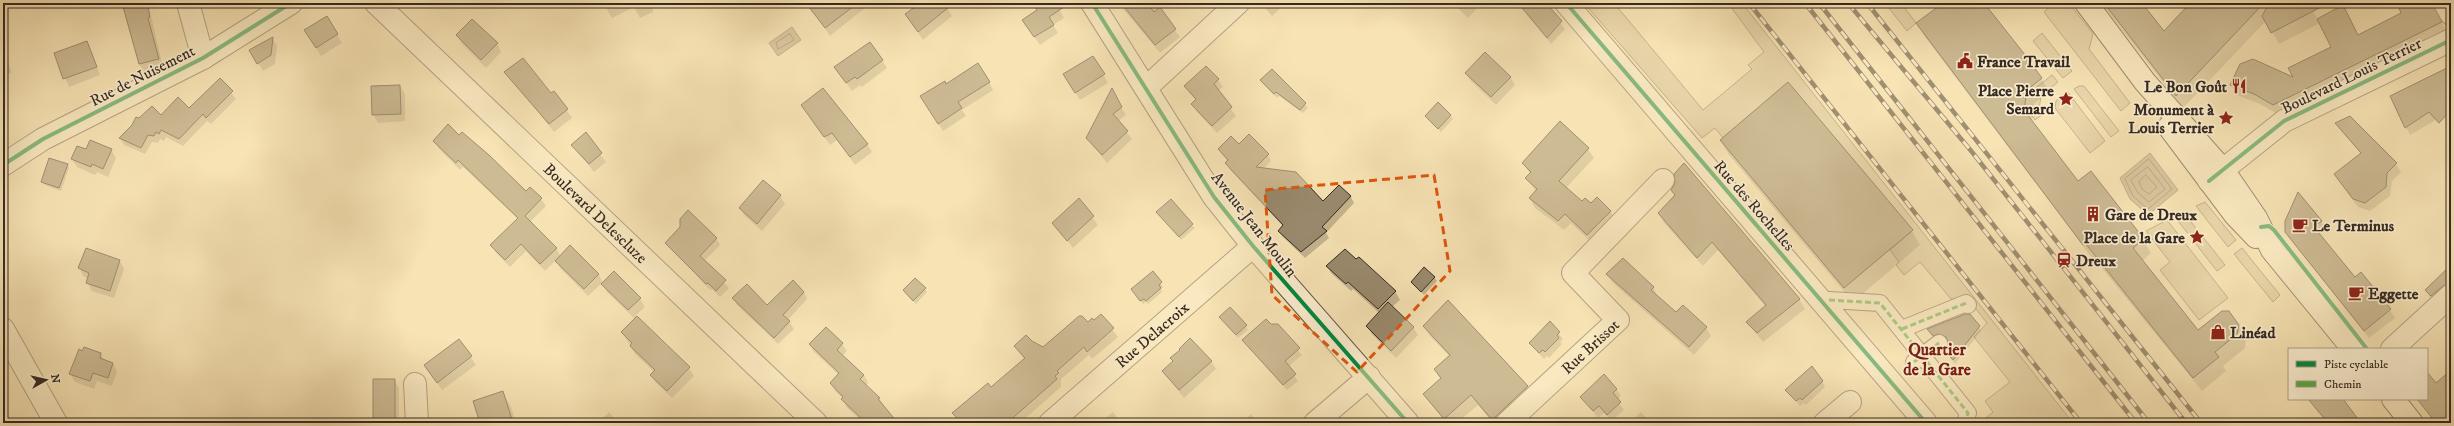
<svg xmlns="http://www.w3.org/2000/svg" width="2454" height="426" font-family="'IM FELL DW Pica',serif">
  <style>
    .green { fill: #d6c49b; stroke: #86775f }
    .water { fill: #b5a483; stroke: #82735d }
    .shadow { fill: #0003 }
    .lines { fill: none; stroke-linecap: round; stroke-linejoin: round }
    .shore { stroke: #756753; stroke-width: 1 }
    .building { fill: #9a8a6e; stroke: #352a23 }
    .pedestrian-casing { stroke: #665847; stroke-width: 18 }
    .minor-casing { stroke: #665847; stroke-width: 24 }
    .tertiary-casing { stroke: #665847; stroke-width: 24 }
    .secondary-casing { stroke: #352a23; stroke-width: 24 }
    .pedestrian { stroke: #faedce; stroke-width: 16 }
    .minor { stroke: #faedce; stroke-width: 22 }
    .tertiary { stroke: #faedce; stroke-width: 22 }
    .secondary { stroke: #faedce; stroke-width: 22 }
    .rail-casing { stroke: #352a23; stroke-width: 4.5 }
    .rail { stroke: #faedce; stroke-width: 3; stroke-dasharray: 9; stroke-linecap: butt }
    .quiet { stroke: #54ab43; stroke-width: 3; stroke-dasharray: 6 3; stroke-linecap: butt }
    .cycleway-casing { stroke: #faedce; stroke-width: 6 }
    .cycleway { stroke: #00873e; stroke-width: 4 }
    .marked { fill: none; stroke: #df570d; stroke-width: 3; stroke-dasharray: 8 5; stroke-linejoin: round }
    .labels { text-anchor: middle; stroke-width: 3.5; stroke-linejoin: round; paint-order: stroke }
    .poi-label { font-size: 16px; font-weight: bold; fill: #352a23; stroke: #faedce; text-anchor: start }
    .street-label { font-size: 16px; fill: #352a23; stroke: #faedce }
    .neighbourhood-label { font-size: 17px; font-weight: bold; fill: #7a1f14; stroke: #faedce }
  </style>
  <rect width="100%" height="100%" fill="#f7e3b4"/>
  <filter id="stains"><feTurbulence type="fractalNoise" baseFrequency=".005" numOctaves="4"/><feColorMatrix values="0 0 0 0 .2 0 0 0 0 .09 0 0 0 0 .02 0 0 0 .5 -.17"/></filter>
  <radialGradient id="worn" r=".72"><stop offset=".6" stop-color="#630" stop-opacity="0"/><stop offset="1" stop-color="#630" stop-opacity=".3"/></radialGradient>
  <path class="green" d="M1584 3H1614L1703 110 1752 69 1748 65 1764 52 1728 3H1742L2073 423H1980L1993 412 1985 401 2010 382 1974 337 1987 323 1965 295 1960 299H1951L1920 262 1904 275 1896 265 1899 262 1890 250 1913 230 1723 138 1715 128 1702 138Z
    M1885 3H1901L1916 23 1907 31Z
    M2053 3H2069L2093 34 2089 49 2130 103 2121 111 2044 12Z
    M2042 33 2072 71 2063 78 2033 41Z
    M2052 75 2058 82 2041 95 2039 110 2042 115 2035 120 2024 106 2023 98Z
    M2079 86H2084L2119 131 2111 137 2074 89Z
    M2067 91 2105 141 2090 153 2055 108 2056 101Z
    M2205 202 2236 240 2228 247 2196 206Z
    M2184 213 2225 265 2217 271 2175 217Z
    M2167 220 2228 298 2199 320 2160 270 2170 262 2146 231Z
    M2242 248 2280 295 2273 302 2234 254Z"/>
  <path class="water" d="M792 27 801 40 778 56 769 43Z
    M2150 153 2178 190 2148 215 2130 199 2120 178Z"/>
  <path class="shadow" d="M123 3H148L163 67 144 71 139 64Z
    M603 3H652L653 12 640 18 634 7 612 18Z
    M816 3H864L866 7 830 36 810 7Z
    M923 3H944L952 16 923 40 906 14Z
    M1033 3H1056L1064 18 1053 25 1058 33 1040 45 1028 28 1038 11Z
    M1118 3H1145L1148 7 1155 3 1180 37 1160 53Z
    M1201 3H1210L1205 8Z
    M1261 3H1286L1272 16Z
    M1453 3H1482L1468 18Z
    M1531 3H1545L1565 29 1551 44 1525 10Z
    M1945 3H1983L2041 78 2049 92 2034 104 2032 122 2078 182 2143 240 2151 253 2142 261 2197 332 2238 325 2246 339 2245 348 2223 366 2226 371 2202 391 2093 257 2092 258 1925 37 1917 24Z
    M2101 3H2141L2164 32 2191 3H2309L2318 20 2358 36 2403 13 2408 3H2444L2440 7 2438 14 2447 33 2279 115 2260 104 2237 95 2231 85 2295 79 2333 48 2320 23 2279 44 2266 21 2183 108Z
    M327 17 342 43 321 56 310 38Z
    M457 36 497 43 501 52 486 68 462 44Z
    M272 38 277 46 275 64 263 71 250 50Z
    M87 42 100 75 69 87 55 53Z
    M3 48 12 73 4 75 5 80 3 81Z
    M1093 57 1108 83 1080 100 1069 82Z
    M882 60 887 68 862 87 860 85 852 91 836 68Z
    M1272 70 1305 104 1308 108 1303 113 1279 96 1277 98 1264 85 1262 81Z
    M506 72 551 94 554 92 572 118 554 132Z
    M2451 72V111L2410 135 2391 96Z
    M1466 73 1510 77 1515 85 1496 105 1471 81Z
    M220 79 236 99 211 124 207 121 183 146 166 137 164 141 160 139 158 143 152 142 145 154 124 145 120 138 161 116 189 109Z
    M1218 80 1223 87 1218 91 1236 116 1217 133 1197 112 1193 104 1196 101 1185 86Z
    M989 82 993 90 962 110 966 116 943 131 926 104 946 85Z
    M1788 84 1912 231 1920 245 1853 302 1729 155 1721 141Z
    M400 86 405 94V121L378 123 373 114Z
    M1116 98 1126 115 1118 121 1132 139 1107 163 1087 138Z
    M802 105 867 144 872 152 855 165 837 140 830 145Z
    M1450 115 1453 119 1441 132 1426 116Z
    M2337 123 2396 164 2401 172 2392 181 2390 196 2370 211 2358 207 2340 182 2361 154Z
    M586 134 606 162 594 172 572 145Z
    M459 136 526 193 530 188 541 199 546 206 530 222 556 248 561 257 570 247 599 275 603 283 640 299 645 307 635 316 689 368 694 376 672 398 656 383 651 375 654 372 635 354 622 332 635 319 607 292 602 283 588 296 560 268 556 260 545 271 526 251 510 267 496 253 491 245 518 219 463 167 460 170 439 149 434 141Z
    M1239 145 1268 155 1271 161 1263 169 1323 202 1339 186 1351 197 1354 203 1326 233 1329 238 1305 258 1283 237 1279 231 1283 226 1230 170 1227 164 1228 162 1219 149Z
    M1588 149 1594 158 1566 188 1582 203 1610 211 1616 221 1593 244 1571 223 1564 230 1535 208 1530 198 1536 191 1526 178 1530 174 1523 163Z
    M87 150H111L116 158 108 177 97 172 95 175 77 167 72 159Z
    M67 164 69 168 61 191 45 185 42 182Z
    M763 181 780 196 785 204 762 231 745 216 740 208Z
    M1676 183 1799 299 1805 309 1763 342 1747 322 1765 306 1718 250 1703 266 1664 223 1659 213 1676 196Z
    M1079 200 1098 225 1073 248 1054 223Z
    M1157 212 1192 225 1195 228 1181 240Z
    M2321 221 2325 229 2319 234 2355 278 2390 310 2395 318 2369 338 2290 238Z
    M716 238 720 245 704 261 729 288 720 297 712 289 710 290 667 243Z
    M1623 259 1654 288 1657 297 1676 314 1683 306 1706 328 1711 336 1694 355 1612 282 1608 274Z
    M119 260 124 269 114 298 92 291 87 282 89 278 84 277 79 268Z
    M1327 266 1395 291 1400 300 1392 307 1413 327 1418 335 1396 358 1372 334 1367 326 1379 313 1353 289 1351 291 1332 274Z
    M2451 269V298L2434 304 2426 291Z
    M1153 272 1163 287 1161 289 1162 292 1148 304 1146 302 1143 304 1134 293Z
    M1434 277 1437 281 1424 295 1412 282Z
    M925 289 927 292 916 304 904 291Z
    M804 292 807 299 788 320 794 329 778 344 737 305 734 299 767 306Z
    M1448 301 1527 387 1533 397 1506 423H1493L1478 405 1457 423H1446L1424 394 1441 380 1435 370 1450 357 1430 336 1424 326Z
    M1101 315 1118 337 1092 359 1089 355 1061 379V387L1020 423H960L958 421 954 413 991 388 1024 359 1015 346 1031 342 1043 348 1093 322Z
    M1223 321 1246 326 1248 330 1238 338Z
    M1550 322 1563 339 1560 342 1562 344 1549 358 1547 356 1544 359 1530 344Z
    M1273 324 1302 355 1288 367 1298 381 1287 390 1243 341Z
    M1979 327 1981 331 1955 364 1948 355 1949 340 1941 337 1936 339 1931 333Z
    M459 340 476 365 442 390 430 373Z
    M842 344 847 351 842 356 864 375 868 383 865 386 879 398 896 423H864L846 407 843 398 835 391 831 384 839 375 814 352 810 345Z
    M101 354 104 360 113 363 117 372 112 386 97 381 94 389 75 382 70 374Z
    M1211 361 1216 369 1184 398 1163 371Z
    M1604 376 1617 390 1621 396 1617 400 1624 410 1612 421 1604 413 1598 418 1582 397Z
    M394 380 399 388V423H374Z
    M1822 381 1825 387 1806 405 1804 403 1800 406 1787 390Z
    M503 393 511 407 516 423H481Z
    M609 412 616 420 619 417 624 423H598Z
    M1113 412 1121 423H1096L1101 418 1103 420Z
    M1641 412 1651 423H1629Z
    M1251 414 1258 423H1241Z
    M743 418 748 423H739Z"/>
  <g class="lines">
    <path class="shore" d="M790 34 794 40 778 49 776 43Z
      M2149 159 2172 189 2148 209 2133 196 2125 179Z
      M2148 167 2165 189 2149 202 2138 193 2131 180Z
      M2146 175 2157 187 2149 194 2142 189 2139 182Z"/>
  </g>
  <path class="building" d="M122 3H147L150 17 148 18 159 59 139 64Z
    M806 3H858L825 28Z
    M920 3H954L918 32 905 14Z
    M1032 3H1070L1049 17 1054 25 1034 37 1022 20 1037 10Z
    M1121 3H1147L1154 12 1160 7 1176 29 1155 45Z
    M1518 3H1546L1562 21 1547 38Z
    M1943 3H1984L2022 51 2042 78 2027 90 2024 110 2078 181 2091 171 2144 239 2133 248 2198 330 2222 311H2229L2239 325 2237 334 2215 352 2219 357 2193 378 2085 243 2083 245 1916 23Z
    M2104 3H2142L2164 31 2190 3H2264L2176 96Z
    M2269 3H2329L2271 33 2262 16Z
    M2397 3H2433L2442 22 2273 105 2254 94 2230 85 2240 64 2253 59 2293 77 2288 68 2331 47 2317 19 2343 5 2358 35 2401 13Z
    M327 16 338 34 316 48 304 30Z
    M472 19 498 43 481 60 456 35Z
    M273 37 271 55 257 64 249 50Z
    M87 41 97 67 63 79 54 53Z
    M870 42 883 60 857 79 855 77 846 83 834 67Z
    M1485 52 1511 77 1491 97 1465 73Z
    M1093 56 1105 74 1075 93 1063 74Z
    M523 58 551 93 554 91 568 109 549 124 504 72Z
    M978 63 990 82 958 102 962 108 938 124 920 96 945 81 946 84Z
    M1206 66 1219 79 1214 84 1232 107 1212 126 1191 104 1196 99 1184 86Z
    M2451 66V110L2439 123 2429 112 2405 128 2390 96Z
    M1272 69 1306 103 1300 110 1276 92 1274 94 1260 80Z
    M220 78 233 91 206 118 203 114 179 139 161 130 159 134 156 132 154 136 148 135 141 148 119 138 132 125 136 117 139 118 152 106 161 115 178 97 189 108Z
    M1788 82 1913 230 1844 288 1720 140Z
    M400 85 401 114 372 115 371 86Z
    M823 88 868 144 850 157 832 133 824 137 801 105Z
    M1112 88 1122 107 1113 114 1128 131 1102 155 1086 138Z
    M1438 102 1451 115 1438 129 1425 116Z
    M2350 116 2397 163 2387 173 2386 187 2365 203 2353 199 2334 174 2361 153 2335 123Z
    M1560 121 1589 148 1559 181 1582 201 1585 198 1591 203 1597 197 1611 211 1587 235 1565 214 1558 221 1529 198 1537 189 1525 178 1531 172 1522 163Z
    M448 124 459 135 462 132 489 155 526 191 530 187 542 198 525 216 557 248 540 264 521 244 505 260 490 245 518 218 458 160 456 163 433 141Z
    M586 132 602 153 589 164 571 145Z
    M1249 134 1269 154 1256 167 1296 172 1323 201 1339 185 1351 196 1322 227 1327 231 1301 252 1278 231 1283 225 1225 163 1228 160 1218 149 1231 136 1239 144Z
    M90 140 112 149 103 169 92 164 91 167 71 159 77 146 86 149Z
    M49 158 68 164 59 188 41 182Z
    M1684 163 1800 299 1757 333 1746 322 1766 305 1712 242 1697 258 1658 213 1675 195 1671 190 1675 183 1674 174Z
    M763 180 781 195 757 224 739 208Z
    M2298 192 2322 221 2314 227 2355 277 2361 272 2391 309 2364 331 2285 232V221Z
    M1079 198 1094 216 1067 241 1052 223Z
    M1171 199 1193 224 1179 237 1156 212Z
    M688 210 717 238 700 256 726 280 716 291 708 283 706 284 665 243 680 227V219Z
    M570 245 599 274 584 289 555 261Z
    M86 248 120 260 110 291 86 283 89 273 78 268Z
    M1345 249 1356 259 1359 257 1396 291 1378 309 1348 282 1346 284 1326 266Z
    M1623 258 1654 287 1651 290 1676 312 1683 305 1707 327 1689 347 1606 274Z
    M2451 265V283L2443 286 2431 296 2425 290Z
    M1424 267 1435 277 1421 292 1411 282Z
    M614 271 641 298 628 310 601 284Z
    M1153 271 1162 282 1159 285 1161 288 1146 301 1144 299 1140 301 1131 289Z
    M915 278 926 288 913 301 903 290Z
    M793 280 804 292 783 315 790 321 774 338 732 298 747 284 767 305Z
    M1448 300 1528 386 1492 420 1471 395 1444 419 1423 394 1441 378 1434 369 1450 355 1423 326Z
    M1388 302 1414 327 1391 351 1366 326Z
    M1230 307 1247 325 1236 335 1219 317Z
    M1101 314 1114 328 1087 352 1084 347 1057 371 1059 373 1055 376 1057 379 1007 423H962L952 413 988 383 991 387 1025 358 1014 346 1026 335 1032 341 1043 347 1079 316H1082L1088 322 1092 318 1094 320Z
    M1965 314H1970L1980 326 1953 360 1945 351 1948 342 1946 337 1938 334 1933 336 1927 329Z
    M637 316 690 367 667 391 650 375 655 370 630 346 632 343 621 332Z
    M1266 319 1271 324H1278L1300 348 1285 361 1296 374 1283 385 1242 340Z
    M1550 321 1560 332 1557 335 1559 338 1545 352 1543 350 1539 353 1529 343Z
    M826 327 843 343 837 350 864 375 860 379 880 398 878 399 898 423H866L841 399 843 397 830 383 839 373 809 344Z
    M1190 338 1212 361 1179 390 1162 371 1173 361 1170 358 1180 350 1179 349Z
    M459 339 472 356 437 383 424 365Z
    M84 347 101 353 100 358 113 363 108 378 93 373 90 381 69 374 79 349 82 351Z
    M1812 366 1823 381 1802 400 1800 398 1796 401 1785 390Z
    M2451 370V423H2436L2417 399H2427V372L2436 383Z
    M1604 374 1617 389 1613 393 1621 402 1607 415 1599 406 1593 411 1580 397Z
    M373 379H395V423H373Z
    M503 391 513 423H480L473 401Z
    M2308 399H2343L2361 423H2328Z"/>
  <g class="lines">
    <defs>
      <path id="pedestrian" d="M1829 300 1880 303 1968 413 1965 423
        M1902 329 1966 303 1968 305
        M1914 362 1939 343"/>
      <g id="minor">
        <path d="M188 3 203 58"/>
        <path id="s1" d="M376 3 816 423"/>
        <path d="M1566 3 1926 423"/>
        <path d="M2445 3 2451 14"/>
        <path d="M1146 88 1238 3"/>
        <path d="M2392 349 2451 295"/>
        <path d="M415 384 417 423"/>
        <path id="s2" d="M1050 423 1253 246"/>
        <path d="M1315 423 1369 377"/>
        <path id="s3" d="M1507 423 1618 320 1573 273 1663 180"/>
        <path d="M1825 423 1850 402"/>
      </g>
      <path id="tertiary" d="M1092 3 1214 197 1253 246 1408 423
        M3 165 43 139 203 58 291 3
        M2209 181 2284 121 2451 40
        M3 329 56 423"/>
      <path id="secondary" d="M2086 3 2145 82 2223 170 2256 218 2272 250 2353 349
        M2169 127 2235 215 2256 237
        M2393 399 2412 423"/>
    </defs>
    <use href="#pedestrian" class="pedestrian-casing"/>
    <use href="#minor" class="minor-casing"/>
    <use href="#tertiary" class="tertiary-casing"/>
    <use href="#secondary" class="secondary-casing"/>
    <use href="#pedestrian" class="pedestrian"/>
    <use href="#minor" class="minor"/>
    <use href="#tertiary" class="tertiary"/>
    <use href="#secondary" class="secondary"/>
    <defs>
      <path id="rail" d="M1749 3 2081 423
        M1805 3 2136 423
        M1819 3 2149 423
        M1848 3 1972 152 2186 423
        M1867 3 2201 423"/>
    </defs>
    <use href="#rail" class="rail-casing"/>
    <use href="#rail" class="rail"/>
    <path class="quiet" d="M1829 300 1880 303 1968 413 1965 423
      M1902 329 1966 303 1968 305
      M1914 362 1939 343"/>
    <defs>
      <path id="cycleway" d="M1092 3 1214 197 1253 246 1408 423
        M1566 3 1926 423
        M3 165 43 139 203 58 291 3
        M2209 181 2284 121 2451 40
        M2261 227 2269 226 2274 230 2367 349"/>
    </defs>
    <use href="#cycleway" class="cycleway-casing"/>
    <use href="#cycleway" class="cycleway"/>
  </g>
  <path d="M0 0H2454V426H0ZM1434 175 1450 271 1357 372 1272 295 1265 190Z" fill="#f7e3b4" fill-opacity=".55" fill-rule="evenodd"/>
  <path class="marked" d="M1434 175 1450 271 1357 372 1272 295 1265 190Z"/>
  <defs>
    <symbol id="civic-bare" viewBox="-9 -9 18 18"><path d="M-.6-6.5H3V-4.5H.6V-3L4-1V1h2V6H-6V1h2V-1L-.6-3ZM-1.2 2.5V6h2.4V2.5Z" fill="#8f2418" stroke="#faedce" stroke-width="2.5" paint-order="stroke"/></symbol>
    <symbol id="restaurant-bare" viewBox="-9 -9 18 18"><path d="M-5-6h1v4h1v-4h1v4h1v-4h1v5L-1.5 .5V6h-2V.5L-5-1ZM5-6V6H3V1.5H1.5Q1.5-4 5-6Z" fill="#8f2418" stroke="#faedce" stroke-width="2.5" paint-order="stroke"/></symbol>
    <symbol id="sight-bare" viewBox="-9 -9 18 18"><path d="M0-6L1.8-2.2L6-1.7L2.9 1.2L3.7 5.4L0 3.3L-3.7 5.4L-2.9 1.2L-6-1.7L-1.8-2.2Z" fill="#8f2418" stroke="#faedce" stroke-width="2.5" paint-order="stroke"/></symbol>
    <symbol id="building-bare" viewBox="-9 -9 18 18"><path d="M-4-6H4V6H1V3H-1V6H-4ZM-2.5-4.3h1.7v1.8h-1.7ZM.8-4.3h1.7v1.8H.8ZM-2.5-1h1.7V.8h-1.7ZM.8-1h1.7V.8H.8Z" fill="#8f2418" stroke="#faedce" stroke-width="2.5" paint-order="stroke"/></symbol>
    <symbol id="cafe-bare" viewBox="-9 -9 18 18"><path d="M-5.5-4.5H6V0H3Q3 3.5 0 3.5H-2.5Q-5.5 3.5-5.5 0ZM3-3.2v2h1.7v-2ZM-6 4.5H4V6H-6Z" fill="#8f2418" stroke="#faedce" stroke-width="2.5" paint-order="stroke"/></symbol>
    <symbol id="station-bare" viewBox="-9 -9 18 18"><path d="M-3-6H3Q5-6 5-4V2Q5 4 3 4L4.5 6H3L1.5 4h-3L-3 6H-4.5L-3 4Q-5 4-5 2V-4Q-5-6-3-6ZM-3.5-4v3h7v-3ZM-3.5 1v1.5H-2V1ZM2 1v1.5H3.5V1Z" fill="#8f2418" stroke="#faedce" stroke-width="2.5" paint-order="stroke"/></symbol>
    <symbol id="shop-bare" viewBox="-9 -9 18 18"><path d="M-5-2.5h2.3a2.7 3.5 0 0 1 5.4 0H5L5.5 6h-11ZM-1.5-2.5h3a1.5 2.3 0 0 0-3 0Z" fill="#8f2418" stroke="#faedce" stroke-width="2.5" paint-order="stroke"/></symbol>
  </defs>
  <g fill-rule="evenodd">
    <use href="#civic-bare" x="1954" y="50" width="22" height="22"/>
    <use href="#restaurant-bare" x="2228" y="75" width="22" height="22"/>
    <use href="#sight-bare" x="2055" y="88" width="22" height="22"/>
    <use href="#sight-bare" x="2215" y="107" width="22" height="22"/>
    <use href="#building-bare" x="2082" y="203" width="22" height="22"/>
    <use href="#cafe-bare" x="2289" y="214" width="22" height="22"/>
    <use href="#sight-bare" x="2186" y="226" width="22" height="22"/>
    <use href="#station-bare" x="2053" y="249" width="22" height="22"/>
    <use href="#cafe-bare" x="2345" y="282" width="22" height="22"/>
    <use href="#shop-bare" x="2207" y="321" width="22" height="22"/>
  </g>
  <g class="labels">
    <g class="poi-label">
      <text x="1977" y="67">France Travail</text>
      <text x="2227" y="92" text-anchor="end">Le Bon Goût</text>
      <text x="2054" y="96" text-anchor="end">Place Pierre<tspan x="2054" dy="18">Semard</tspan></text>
      <text x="2214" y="115" text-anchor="end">Monument à<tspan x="2214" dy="18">Louis Terrier</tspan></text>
      <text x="2105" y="220">Gare de Dreux</text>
      <text x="2312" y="231">Le Terminus</text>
      <text x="2185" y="243" text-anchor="end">Place de la Gare</text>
      <text x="2076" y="266">Dreux</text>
      <text x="2368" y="299">Eggette</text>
      <text x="2230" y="338">Linéad</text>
    </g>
    <g class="street-label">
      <text transform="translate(142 75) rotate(-27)" y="6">Rue de Nuisement</text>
      <text transform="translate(2351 75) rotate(-26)" y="6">Boulevard Louis Terrier</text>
      <text transform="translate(1755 205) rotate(49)" y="6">Rue des Rochelles</text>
      <text dy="6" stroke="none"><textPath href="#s1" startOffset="304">Boulevard Delescluze</textPath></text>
      <text transform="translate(1255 224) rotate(52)" y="6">Avenue Jean Moulin</text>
      <text dy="6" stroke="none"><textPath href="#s2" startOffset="135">Rue Delacroix</textPath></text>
      <text dy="6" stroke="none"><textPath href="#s3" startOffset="113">Rue Brissot</textPath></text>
    </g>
    <g class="neighbourhood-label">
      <text x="1937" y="355">Quartier<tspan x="1937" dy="20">de la Gare</tspan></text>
    </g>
  </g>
  <rect width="2454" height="426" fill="none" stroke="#f7e3b4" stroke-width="16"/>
  <rect x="4" y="4" width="2446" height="418" fill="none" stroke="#352a23" stroke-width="2"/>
  <rect x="8" y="8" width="2438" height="410" fill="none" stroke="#352a23"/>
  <rect x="2288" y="348" width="140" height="52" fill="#faedce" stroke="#ab9f8a"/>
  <rect x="2296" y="361" width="20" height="6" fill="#00873e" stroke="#ab9f8a"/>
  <text x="2324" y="368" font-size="12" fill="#352a23">Piste cyclable</text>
  <rect x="2296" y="381" width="20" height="6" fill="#54ab43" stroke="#ab9f8a"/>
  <text x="2324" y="388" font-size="12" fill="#352a23">Chemin</text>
  <g transform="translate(46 380) rotate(82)" stroke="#faedce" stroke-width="3" paint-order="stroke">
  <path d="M0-3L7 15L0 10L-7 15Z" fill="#352a23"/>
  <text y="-6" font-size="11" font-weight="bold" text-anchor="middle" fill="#352a23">N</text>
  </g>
  <rect width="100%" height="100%" filter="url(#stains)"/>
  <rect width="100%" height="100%" fill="url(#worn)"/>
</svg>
